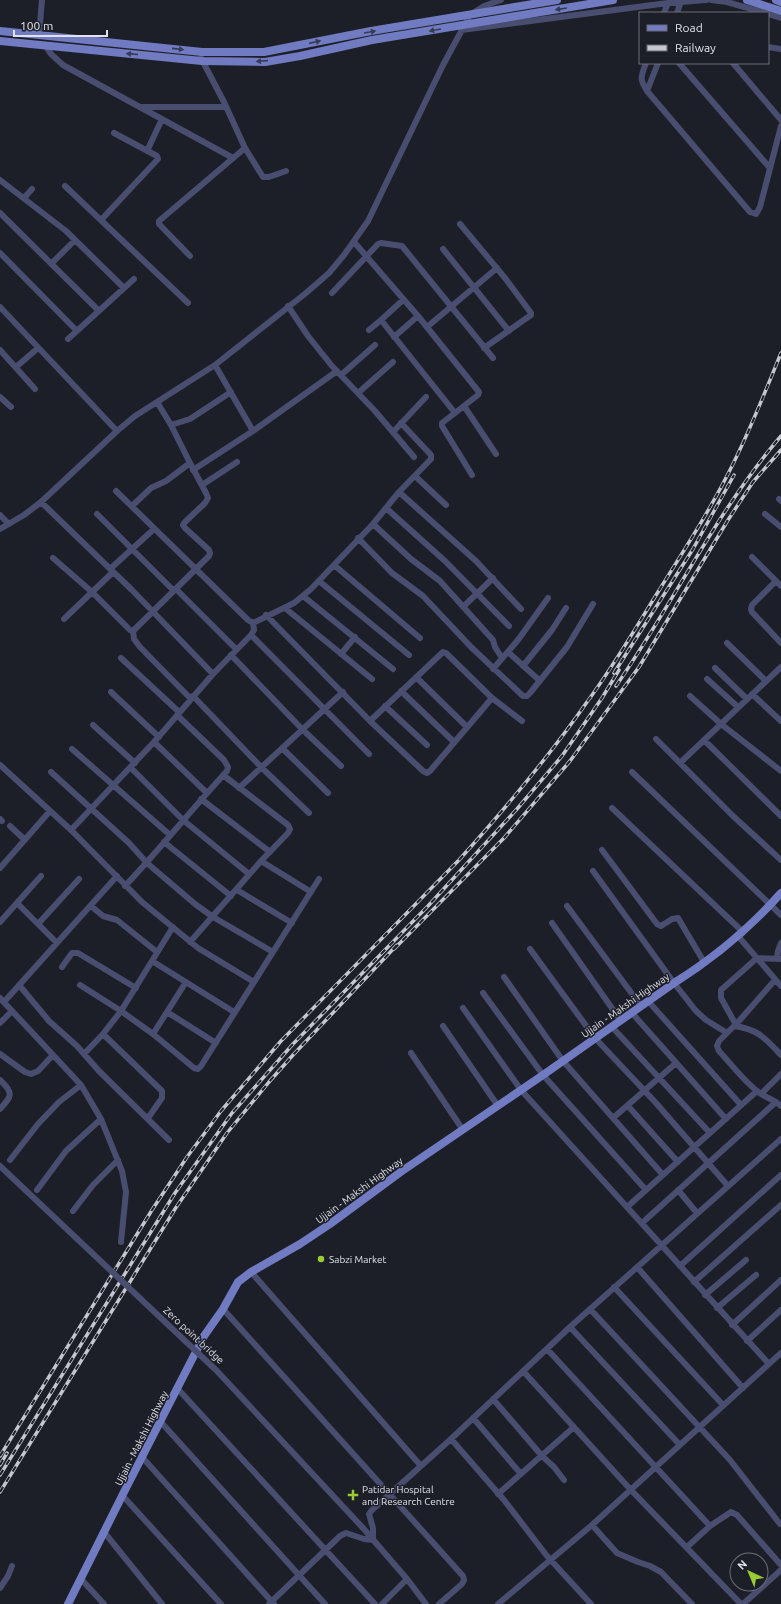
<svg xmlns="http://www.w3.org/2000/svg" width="781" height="1604" font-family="Ubuntu,sans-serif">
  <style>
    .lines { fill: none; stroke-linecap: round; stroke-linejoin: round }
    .minor { stroke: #494e70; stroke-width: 6 }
    .major { stroke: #717bc1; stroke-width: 8 }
    .rail-casing { stroke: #c5c6ce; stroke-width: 3.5 }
    .rail { stroke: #1d1f28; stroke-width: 2; stroke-dasharray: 6; stroke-linecap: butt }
    .minor-bridge { stroke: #494e70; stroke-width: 6 }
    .oneway { fill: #363b56 }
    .poi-dot { fill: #99cb35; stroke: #1d1f28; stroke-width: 1.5 }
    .labels { text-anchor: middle; stroke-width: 3; stroke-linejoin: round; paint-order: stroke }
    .street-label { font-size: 10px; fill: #e2e3ea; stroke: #1d1f28 }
    .poi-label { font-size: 10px; fill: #e2e3ea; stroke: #1d1f28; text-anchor: start }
  </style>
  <rect width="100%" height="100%" fill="#1d1f28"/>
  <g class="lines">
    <path class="minor" d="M711 0 727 2 765 13
      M664 13 668 3
      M677 13 681 1
      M768 14 781 18
      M461 30 668 3 706 0
      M39 35 42 0
      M45 45 51 54 63 65 233 158
      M768 47 781 49
      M646 63C641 77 639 78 647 91L750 212 756 214 760 207 781 126
      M679 63 770 168
      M733 63 781 120
      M647 91 658 63
      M142 107H226
      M245 148 263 177H269L286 171
      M147 151 162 119
      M0 180 66 231 124 288
      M65 186 188 303
      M24 198 32 189
      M0 213 99 311
      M101 220 158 159 157 156 114 133
      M460 224 505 278 531 313V315L484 348
      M354 242 418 316 479 392 478 395 442 423V426L472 475
      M443 249 509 331
      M0 253 76 330
      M190 256 159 224V221L245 148 224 102 201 58
      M52 263 75 240
      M332 293 378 244 381 243 402 246 493 358
      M403 300 381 320 455 413
      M288 306 308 336 332 366 375 411 414 457
      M0 307 117 431
      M427 327 497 268
      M369 330 381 320
      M394 337 418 316
      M68 339 134 279
      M0 350 35 389
      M215 365 253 431
      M16 367 38 348
      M341 375 375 345
      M358 393 393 362
      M0 397 11 407
      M464 406 496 454
      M171 425 190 419 231 392
      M393 432 426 397
      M193 470 253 431 337 371
      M415 476 446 505
      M202 485 237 462
      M116 491 248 620 253 623 294 603 311 589 373 524 399 492 431 459V455L401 423
      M399 492 476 561 521 609
      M779 499 781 501
      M41 502 132 590 213 674
      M132 506 151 488 166 481 190 463
      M386 508 445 561 509 626
      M97 514 174 591
      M765 514 781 527
      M0 515 9 524
      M373 524 411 559 440 581 493 640 495 647 502 658
      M0 529 24 515 41 502 117 431 135 416 215 365 306 293 329 273 344 255 368 221 443 65 470 15 484 6 501 0
      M358 538 392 573 423 596 471 647 523 696H527L530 693 567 647 593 604
      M752 557 781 586
      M53 558 92 592 130 630 133 631 209 556 210 553 209 550 185 528 183 525 185 522 205 503 208 498 206 493 190 463 171 425 157 402
      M334 565 420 638
      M110 569 154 529
      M319 581 409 655
      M776 581 752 605 751 609 752 612 781 643
      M176 589 236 649
      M303 596 393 669
      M463 607 493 578
      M285 608 372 679
      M266 615 370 721 423 771 427 773 430 771 492 698
      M64 619 113 572
      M133 631 134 639 140 647 191 699
      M251 635 369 754
      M727 643 766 681
      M508 652 540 681
      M341 654 355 637
      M231 655 302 729 341 766
      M121 658 179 712
      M523 666 552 630 566 608
      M715 668 747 699
      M493 669 518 640 548 598
      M416 677 467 727
      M707 679 738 707
      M401 691 454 742
      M111 692 159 737
      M752 694 781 721
      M193 696 261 767 309 813
      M690 696 721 724 781 771
      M385 706 427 745
      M370 721 443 652 446 653 492 698 522 721
      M93 725 135 763
      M656 739 733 816 781 860
      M704 740 781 816
      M154 742 207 793
      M282 748 328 793
      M72 749 170 835
      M680 763 781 667
      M0 765 71 830 142 902 198 948 254 982
      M131 768 183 820 249 874
      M51 772 129 843 147 863 195 904 213 917 273 952
      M632 772 781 915
      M239 788 343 692
      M201 799 270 852
      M612 808 743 932
      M0 819 2 821
      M10 826 25 840
      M71 830 154 742 213 674 251 635 254 630 253 623
      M164 842 231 896
      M602 850 657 924 661 926 672 919 678 918 704 962
      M261 861 311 892
      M0 868 50 811
      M593 871 674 983 696 1011 706 1020 727 1033
      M125 886C160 849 192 809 227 771L228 767 224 760 177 715
      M237 890 292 923
      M17 903 57 943
      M91 906 103 916 117 920 157 952
      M567 906 641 1006
      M0 922 41 876
      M552 923 621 1021
      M38 924 79 879
      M738 936 781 986
      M190 942 261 861 288 833 290 829 288 825 223 775
      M530 949 595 1038 656 1103 728 1186
      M777 959 778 951 781 943
      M152 961 234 1012
      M62 967 72 953H78L136 988
      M504 977 563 1061 663 1175
      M775 980 739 1021 719 1041 717 1046 719 1051C731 1064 743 1080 757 1091 765 1098 774 1099 781 1106
      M19 985 49 1021 77 1046 99 1071 169 1140
      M80 985 121 1011 153 1034 194 1068 198 1069 201 1066 319 879
      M483 993 543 1075 646 1190
      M0 998 81 1085 101 1119 122 1171 126 1192 121 1242
      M648 1001 741 1105
      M4 1002 117 876
      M463 1008 521 1090 769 1364
      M167 1012 216 1043
      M632 1013 726 1119
      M0 1023 12 1011
      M736 1025 721 998V990L757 958 781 959
      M443 1026 498 1106
      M734 1026C758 1029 765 1038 781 1055
      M612 1027 710 1133
      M103 1034 162 1091V1098L148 1118
      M153 1034 186 982
      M411 1053 463 1130
      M0 1054 25 1072 31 1074 38 1071 53 1055
      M84 1054 103 1034 121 1011 173 927
      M0 1080C14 1093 12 1096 0 1109
      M761 1094 781 1074
      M628 1106 678 1162
      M613 1118 676 1063
      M10 1160 38 1124 59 1102 81 1085
      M37 1190 66 1151 101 1119
      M678 1190 697 1213
      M627 1207 757 1091
      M73 1211 93 1185 118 1160
      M642 1223 776 1102
      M680 1266 781 1175
      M637 1267 743 1388
      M251 1272 421 1466
      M694 1282 781 1205
      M614 1287 723 1405
      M705 1295 746 1260
      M717 1308 756 1275
      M223 1309 463 1576 464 1580 462 1584 439 1604
      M590 1309 730 1460 780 1524
      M732 1325 781 1280
      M570 1327 680 1445
      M747 1341 781 1310
      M547 1349 710 1526
      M523 1371 630 1489 741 1604
      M177 1388 375 1604
      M493 1399 542 1456 554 1467 564 1480
      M473 1418 521 1474
      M160 1421 325 1604
      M451 1439 504 1500 547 1556 591 1604
      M142 1457 274 1604
      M498 1494 574 1427
      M122 1495 221 1604
      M592 1525 617 1553 638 1562 650 1566 661 1572 692 1604
      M363 1528 407 1579 426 1604
      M104 1532 162 1604
      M687 1547 710 1526 731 1512 737 1515 781 1565
      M81 1579 104 1604
      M0 1588 8 1576 12 1566
      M269 1604 340 1536 346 1533 364 1539 373 1540V1528L369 1514 372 1510 451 1439 570 1327 781 1139
      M382 1604 407 1579
      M498 1604 592 1525 781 1353
      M743 1604 781 1570"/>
    <path class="major" d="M747 0 781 11
      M776 0 781 2
      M0 31 202 52H264L371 31 557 0
      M0 41 202 61 265 62 300 56 372 40 613 0
      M68 1604 125 1490 204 1336 223 1309 238 1282 251 1272 300 1244 330 1224 402 1171 543 1075 674 983C714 958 750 928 781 893"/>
    <defs>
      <path id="rail" d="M614 673 693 549 734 475
        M616 686C673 604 716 512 781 436
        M394 949 504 838 570 761 639 667 728 520 753 482 781 450
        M0 1456 152 1210 187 1157 221 1111 281 1041 459 860C504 810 548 758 587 702 613 667 635 629 658 592 684 550 711 509 733 464 751 428 766 390 781 353
        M0 1465 7 1453
        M0 1475 175 1193 232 1113 293 1044 428 906 517 809 562 756 602 698 619 670
        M0 1492 175 1209 227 1133 269 1082 293 1055 397 945"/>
    </defs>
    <use href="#rail" class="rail-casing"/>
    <use href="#rail" class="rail"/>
    <path class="minor-bridge" d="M0 1166 217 1371 363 1528"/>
  </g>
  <defs><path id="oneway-solid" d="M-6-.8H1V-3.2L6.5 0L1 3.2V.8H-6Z"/></defs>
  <g class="oneway">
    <use href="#oneway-solid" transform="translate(561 9) rotate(171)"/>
    <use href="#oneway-solid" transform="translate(435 30) rotate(170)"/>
    <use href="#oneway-solid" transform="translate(370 32) rotate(-10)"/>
    <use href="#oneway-solid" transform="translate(315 42) rotate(-13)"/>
    <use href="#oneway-solid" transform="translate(178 49) rotate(6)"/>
    <use href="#oneway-solid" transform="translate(132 54) rotate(-175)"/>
    <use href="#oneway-solid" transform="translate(262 61) rotate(176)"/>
  </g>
  <g class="poi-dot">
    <circle cx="321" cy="1259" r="4"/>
    <path d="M351 1489h4v4h4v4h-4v4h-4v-4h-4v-4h4z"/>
  </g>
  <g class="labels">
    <g class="street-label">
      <text transform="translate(625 1005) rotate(-35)" y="4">Ujjain - Makshi Highway</text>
      <text transform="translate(359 1190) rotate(-36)" y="4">Ujjain - Makshi Highway</text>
      <text transform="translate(194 1335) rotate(43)" y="4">Zero point bridge</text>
      <text transform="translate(141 1438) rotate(-63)" y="4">Ujjain - Makshi Highway</text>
    </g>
    <g class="poi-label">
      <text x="329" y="1263">Sabzi Market</text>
      <text x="362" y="1493">Patidar Hospital<tspan x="362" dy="12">and Research Centre</tspan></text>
    </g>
  </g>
  <rect x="639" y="12" width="130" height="52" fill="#1d1f28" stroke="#6c6d76"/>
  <rect x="647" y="25" width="20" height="6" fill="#717bc1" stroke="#6c6d76"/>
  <text x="675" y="32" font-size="12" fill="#e2e3ea">Road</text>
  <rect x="647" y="45" width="20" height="6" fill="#c5c6ce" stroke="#6c6d76"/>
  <text x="675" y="52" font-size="12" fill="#e2e3ea">Railway</text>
  <g transform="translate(749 1572) rotate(316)"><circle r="19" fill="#1d1f28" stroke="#6c6d76"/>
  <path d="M0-3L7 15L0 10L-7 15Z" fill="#99cb35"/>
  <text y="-6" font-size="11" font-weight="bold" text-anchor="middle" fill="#e2e3ea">N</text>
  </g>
  <path d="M14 30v6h93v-6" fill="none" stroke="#e2e3ea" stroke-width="2"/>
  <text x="20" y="30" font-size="12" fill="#e2e3ea" stroke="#1d1f28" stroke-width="3" paint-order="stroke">100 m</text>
</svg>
